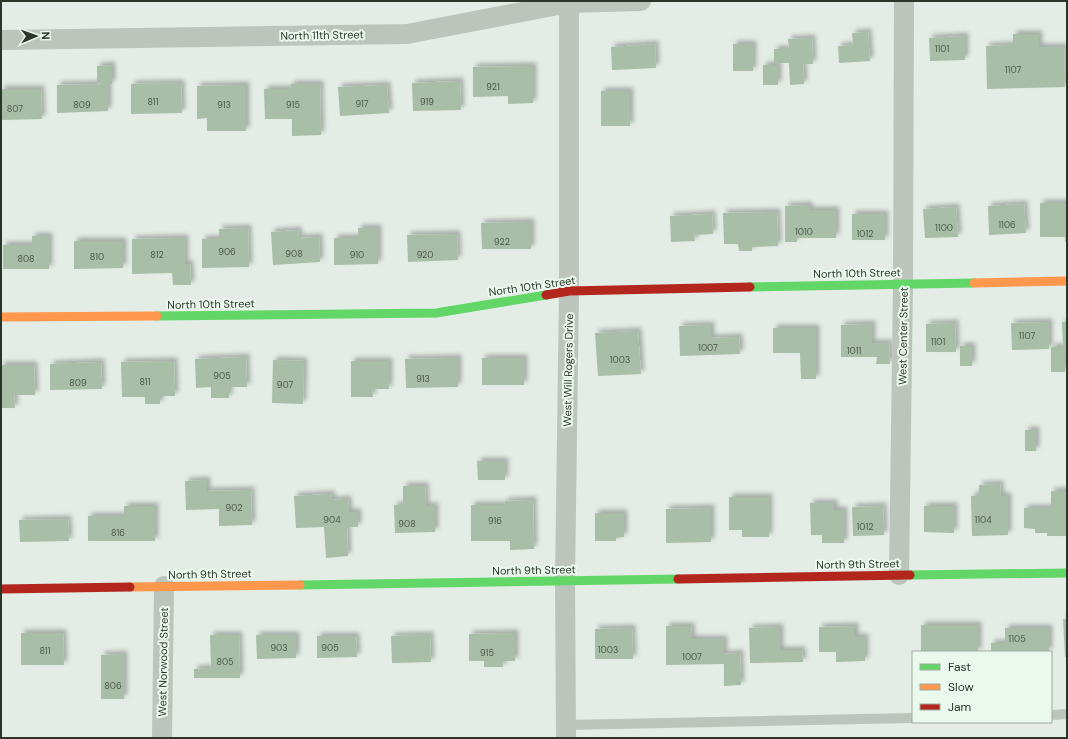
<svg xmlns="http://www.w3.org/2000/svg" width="1068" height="739" font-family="'DM Sans',sans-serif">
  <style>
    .building { fill: #a9bea7; filter: url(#shadow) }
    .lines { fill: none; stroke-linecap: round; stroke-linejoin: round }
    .lane { stroke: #bcc5bc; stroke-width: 10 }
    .street { stroke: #bcc5bc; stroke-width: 20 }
    .fast { stroke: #63d668; stroke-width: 9 }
    .slow { stroke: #ff974d; stroke-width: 9 }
    .jam { stroke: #b3261e; stroke-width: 9 }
    .labels { text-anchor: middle; stroke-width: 4; stroke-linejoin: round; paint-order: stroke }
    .number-label { font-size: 9px; fill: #4a5849 }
    .street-label { font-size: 11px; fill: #2b362a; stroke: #ebf8ed }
  </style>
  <defs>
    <filter id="shadow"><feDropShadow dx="3.5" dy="-3.5" stdDeviation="2" flood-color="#0004"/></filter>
  </defs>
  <rect width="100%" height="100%" fill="#e3ece5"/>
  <path class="building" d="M868 32 870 61 839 63 838 46 853 45 852 33Z
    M1013 34H1039V47H1064L1065 87 987 89 986 46 1013 45Z
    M965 36V60L930 61 929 38Z
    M812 38 813 64H803L804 84 790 85 789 63H774V49H789L788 39Z
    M655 44 656 68 612 70 611 47Z
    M733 44H753V71H733Z
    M112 65V84H108V111L57 113V85L103 84 97 83V66Z
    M763 65H778V85H763Z
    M533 66V103L508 104V96L473 97V67Z
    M460 81 461 110 413 111 412 83Z
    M181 83 182 113 131 114V84Z
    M291 84H320L321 135 292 136V119H265L264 89H290Z
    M246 85V131H207V118L197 119V86Z
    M387 85 389 113 340 116 338 87Z
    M1 89H41L42 119 1 120Z
    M601 91H630V126H601Z
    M1040 203H1067V242H1065V237H1040Z
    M1024 204 1026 233 989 235 988 206Z
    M809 205V210H836V238H797V242H785V206Z
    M956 207 958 237 925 238 923 209Z
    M777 212 778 246 752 247V251H739L738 244H724L723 213Z
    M712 214 713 234 694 235 695 241 671 242 670 216Z
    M852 214H885V240H852Z
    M531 222V249H482L481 223Z
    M248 228 249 267 202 268V239H219V229Z
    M358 228H378V264L334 265V238H358Z
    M298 230 299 238 319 237 320 262 273 265 271 232Z
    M457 234 458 260 408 262 407 235Z
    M32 236H49V269H3V245H32Z
    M185 238V264H190L191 285H173L172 273 132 274V239Z
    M74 241H123V268L74 269Z
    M1049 322V349L1012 350 1011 323Z
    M1062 322H1067V354H1065V372H1051V347H1063Z
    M955 323 956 352H926V324Z
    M872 324V343H889L890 364H876L877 357H841V325Z
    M711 325V338L739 337 740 354 680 356 679 326Z
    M773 328H816V379H801L800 353H773Z
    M638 331 641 374 598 376 595 333Z
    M960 346H972V366H960Z
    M246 357 247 387H229V398H211V387L196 388 195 359Z
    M458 358V387L406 388 405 359Z
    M482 358H524V385H482Z
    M273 360 304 361 303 404 272 403Z
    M174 361 175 396H160V404H145V397H122L121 362Z
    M351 361H389V389H372L373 397H351Z
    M101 362 102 389 50 390V364Z
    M1 365H34L35 395H14L15 408H2Z
    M1025 430H1036V451H1025Z
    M477 461H505V480H478Z
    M207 480V491L251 490 252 525 219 526V509L186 510 185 481Z
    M1000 484 1001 496H1008V535L972 536 971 496 979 495V485Z
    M403 486H425L426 506H435V532L395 533 394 505H403Z
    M1051 491H1067V536H1047V533H1035V529L1024 528V508H1051Z
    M331 494 332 500 348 499 349 512H358V527H347L348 556 326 558 324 527 296 528 294 496Z
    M729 497H769V537H742V530H729Z
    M533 500 534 549 510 550V541H471V505H504L505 501Z
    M810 503H834V510H844V543H822V535H811Z
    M124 506H155V541H88V516H124Z
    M883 506 884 535 853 536 852 507Z
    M924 506H954V533L924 532Z
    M711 508V542L666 543V509Z
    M595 513H624V537L616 538V541H595Z
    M68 519 69 541 20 542 19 520Z
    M1063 619H1067V657H1065Z
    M921 625H978V652H921Z
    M666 626H691L692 639H724V654L740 653 741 685 724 686V664L666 665Z
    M855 626V637H865V661L836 662V652H819V627Z
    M780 627V650H802L803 662 750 663 749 628Z
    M632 628 633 659H595V629Z
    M1005 628H1049V652H991V643H1005Z
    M21 633H63L64 665H21Z
    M515 633V661H503V667H484V661H469V634Z
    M210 635H239L240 678H194V669L211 668Z
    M256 635H296V658L257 659Z
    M430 635 431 662 392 663 391 636Z
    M317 636H356L357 657 317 658Z
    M124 654V699H101V655Z"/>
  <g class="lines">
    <path class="lane" d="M1051 715 1067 714
      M566 725 913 718"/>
    <path class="street" d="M1 40 407 34 569 3 641 1
      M899 575 903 284 904 1
      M162 738 164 586
      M566 738 565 581 569 291V1"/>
    <path class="fast" d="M750 287 974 283
      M157 316 436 313 546 295
      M910 575 1067 573
      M300 585 678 579"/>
    <path class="slow" d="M974 283 1067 281
      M1 317 157 316
      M130 587 300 585"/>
    <path class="jam" d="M546 295 569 291 750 287
      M678 579 910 575
      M1 589 130 587"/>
  </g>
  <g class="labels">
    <g class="number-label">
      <text x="942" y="52">1101</text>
      <text x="1013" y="73">1107</text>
      <text x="493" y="90">921</text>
      <text x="153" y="105">811</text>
      <text x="427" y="105">919</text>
      <text x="362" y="107">917</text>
      <text x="82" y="108">809</text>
      <text x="224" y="108">913</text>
      <text x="293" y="108">915</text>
      <text x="15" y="112">807</text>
      <text x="1007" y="228">1106</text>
      <text x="944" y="231">1100</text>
      <text x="804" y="235">1010</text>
      <text x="865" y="237">1012</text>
      <text x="502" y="245">922</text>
      <text x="227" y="255">906</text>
      <text x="294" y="257">908</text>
      <text x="157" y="258">812</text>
      <text x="357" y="258">910</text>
      <text x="425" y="258">920</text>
      <text x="97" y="260">810</text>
      <text x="26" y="262">808</text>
      <text x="1027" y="339">1107</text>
      <text x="938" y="345">1101</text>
      <text x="708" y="351">1007</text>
      <text x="854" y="354">1011</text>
      <text x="620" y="363">1003</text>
      <text x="222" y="379">905</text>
      <text x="423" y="382">913</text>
      <text x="145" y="385">811</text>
      <text x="78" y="386">809</text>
      <text x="285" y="388">907</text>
      <text x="234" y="511">902</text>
      <text x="332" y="523">904</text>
      <text x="983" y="523">1104</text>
      <text x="495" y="524">916</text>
      <text x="407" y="527">908</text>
      <text x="865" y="530">1012</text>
      <text x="118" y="536">816</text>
      <text x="1017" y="642">1105</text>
      <text x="279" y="651">903</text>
      <text x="330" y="651">905</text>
      <text x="608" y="653">1003</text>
      <text x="45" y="654">811</text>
      <text x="487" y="656">915</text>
      <text x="692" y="660">1007</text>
      <text x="225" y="665">805</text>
      <text x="113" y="689">806</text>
    </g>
    <g class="street-label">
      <text transform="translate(322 35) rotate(-1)" y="4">North 11th Street</text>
      <text transform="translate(857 273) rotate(-1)" y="4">North 10th Street</text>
      <text transform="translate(532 286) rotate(-8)" y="4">North 10th Street</text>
      <text transform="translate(211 304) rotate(-1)" y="4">North 10th Street</text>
      <text transform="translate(903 336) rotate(-89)" y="4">West Center Street</text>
      <text transform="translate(568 370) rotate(-89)" y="4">West Will Rogers Drive</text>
      <text transform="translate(858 564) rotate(-1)" y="4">North 9th Street</text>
      <text transform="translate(534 570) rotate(-1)" y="4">North 9th Street</text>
      <text transform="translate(210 574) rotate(-1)" y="4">North 9th Street</text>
      <text transform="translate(163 662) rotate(-89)" y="4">West Norwood Street</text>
    </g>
  </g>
  <rect width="1068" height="739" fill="none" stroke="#2b362a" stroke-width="4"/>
  <rect x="912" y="651" width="140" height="72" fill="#ebf8ed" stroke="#9eaa9f"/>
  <rect x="920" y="664" width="20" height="6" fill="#63d668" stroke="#9eaa9f"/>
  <text x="948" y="671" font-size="12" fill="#2b362a">Fast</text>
  <rect x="920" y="684" width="20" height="6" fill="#ff974d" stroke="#9eaa9f"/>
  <text x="948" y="691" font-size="12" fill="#2b362a">Slow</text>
  <rect x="920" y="704" width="20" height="6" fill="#b3261e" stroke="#9eaa9f"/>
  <text x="948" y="711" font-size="12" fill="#2b362a">Jam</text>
  <g transform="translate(36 36) rotate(88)" stroke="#ebf8ed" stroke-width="3" paint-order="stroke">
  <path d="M0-3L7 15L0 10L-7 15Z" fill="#2b362a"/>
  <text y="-6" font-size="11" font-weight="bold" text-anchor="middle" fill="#2b362a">N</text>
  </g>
</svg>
